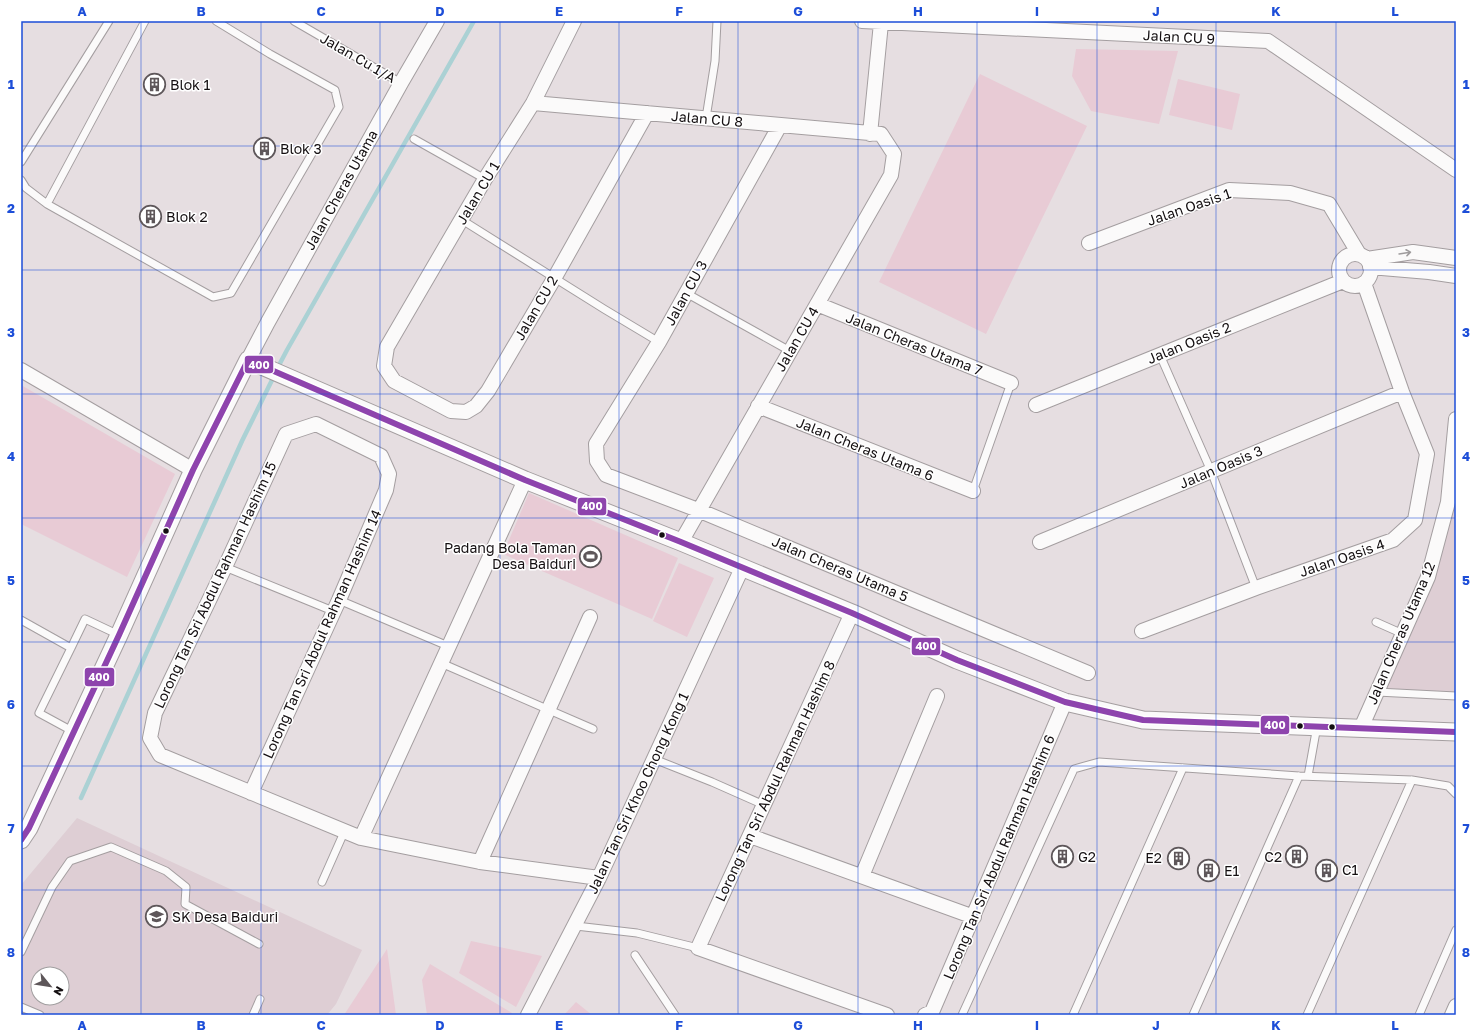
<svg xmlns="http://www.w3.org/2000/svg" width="1477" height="1036" font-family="'Golos Text',sans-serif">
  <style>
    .built { fill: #deced4; fill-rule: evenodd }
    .green { fill: #e8cbd5 }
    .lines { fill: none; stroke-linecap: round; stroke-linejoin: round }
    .stream { stroke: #abd1d4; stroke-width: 4.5 }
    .service-casing { stroke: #a49ea0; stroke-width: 9 }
    .minor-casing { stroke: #a49ea0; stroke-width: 16 }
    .tertiary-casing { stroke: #a49ea0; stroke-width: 19 }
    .service { stroke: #fbfafa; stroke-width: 7 }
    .minor { stroke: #fbfafa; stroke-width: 14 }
    .tertiary { stroke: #fbfafa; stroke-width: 17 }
    .bus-1-casing { stroke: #fff; stroke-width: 9 }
    .bus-1 { stroke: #8e44ad; stroke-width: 6 }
    .oneway { stroke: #9f9c9d }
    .grid { fill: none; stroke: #1d4ed8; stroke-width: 1; stroke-opacity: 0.55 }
    .bus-dot { fill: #140f11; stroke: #fff; stroke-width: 1.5 }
    .labels { text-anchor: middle; stroke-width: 3; stroke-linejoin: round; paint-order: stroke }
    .street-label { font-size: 14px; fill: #140f11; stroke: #fff }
    .poi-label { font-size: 14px; fill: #140f11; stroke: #fff; text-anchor: start }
    .line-badge { stroke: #fff; stroke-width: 1.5 }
    .badge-label { font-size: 11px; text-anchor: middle; font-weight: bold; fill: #fff }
    .neatline { fill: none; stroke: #1d4ed8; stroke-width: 1.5 }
    .grid-label { font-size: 13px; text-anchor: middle; font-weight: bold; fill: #1d4ed8 }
  </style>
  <rect width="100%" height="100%" fill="#e6dee1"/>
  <path class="built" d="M1456 478V693L1384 688Z
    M77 818 362 950 336 1004 327 1015H21V885ZM38 974H62V998H38Z"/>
  <path class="green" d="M1076 49 1178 51 1159 124 1091 111 1072 76Z
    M980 74 1087 126 986 334 879 282Z
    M1178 79 1240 94 1232 130 1169 115Z
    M21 385 175 474 127 577 21 524Z
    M529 493 678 558 652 619 503 554Z
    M679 563 714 578 687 637 653 621Z
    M471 941 542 956 516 1007 459 973Z
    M387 949 396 1015H344Z
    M430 964 512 1013 511 1015H427L422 980Z
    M576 1002 592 1015H564Z"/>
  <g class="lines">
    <path class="stream" d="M277 369 287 350 474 21
      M81 798 242 441 274 376"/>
    <defs>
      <path id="service" d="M294 21 401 83
        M706 118 715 61 717 21
        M414 139 485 179
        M21 162 109 21
        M21 180 26 188 47 204 213 297 231 293 339 107 335 90 270 54 216 21
        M47 204 145 21
        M462 220 604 309 659 342
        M686 293 790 351
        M1160 355 1211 471 1256 588
        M973 491 1011 383
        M225 567 333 611
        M339 600 448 646
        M21 620 71 648 85 619 119 635
        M1376 622 1403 634
        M71 648 39 713 74 732
        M441 663 593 729
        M1377 692 1456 696
        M654 759 712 782 764 805
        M1308 776 1317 726
        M322 882 345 830
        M576 926 637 933 698 948
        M21 952 52 887 70 861 111 847 166 871 186 887 185 904 259 944
        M635 955 675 1015
        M21 1007 40 1015
        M253 1015 260 999
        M962 1015 1074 769 1099 762 1299 776 1412 780 1448 786 1456 794
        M1073 1015 1183 768
        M1193 1015 1299 776
        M1307 1015 1412 780
        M1419 1015 1456 930"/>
      <path id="minor" d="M574 21 533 103 485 179 387 347 384 366 394 381 451 411 466 412 476 406 488 391 555 277 647 113
        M862 21 1268 41 1456 170
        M533 103 881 134 894 154 891 175 681 542
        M780 125 659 342 596 444 597 461 606 475 698 510 1088 673
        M870 134 881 23
        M1089 243 1229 190 1290 193 1329 204 1359 254
        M1339 270a16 16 0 1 1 32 0a16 16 0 1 1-32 0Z
        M1367 259 1413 252 1456 258
        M1370 267 1429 272 1456 276
        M817 304 1011 383
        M248 360 268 322 401 83 437 21
        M21 370 193 470
        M1036 405 1343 281
        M758 406 973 491
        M1040 542 1402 392
        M852 613 698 948 887 1015
        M1142 631 1256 588 1393 540 1415 520 1427 454 1402 392 1364 283
        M1361 728 1428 577 1448 502 1456 419
        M251 793 339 600 386 490 389 474 381 456 316 424 286 434 225 567 155 713 150 738 160 755 361 838 480 862 599 878
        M750 836 974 917
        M361 838 525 480
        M480 862 590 617
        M862 876 937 696
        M528 1015 599 878 742 568
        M925 1015 932 1012 1065 702
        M1452 1015 1456 1006"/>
      <path id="tertiary" d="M21 840 29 828 119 635 193 470 248 360 525 480 681 542 852 613 957 660 1065 702 1143 720 1456 732"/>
    </defs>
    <use href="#service" class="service-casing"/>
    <use href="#minor" class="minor-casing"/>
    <use href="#tertiary" class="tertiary-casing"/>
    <use href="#service" class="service"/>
    <use href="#minor" class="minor"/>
    <use href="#tertiary" class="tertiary"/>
    <defs>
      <path id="bus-1" d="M21 840 29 828 119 635 193 470 248 360 525 480 681 542 852 613 957 660 1065 702 1143 720 1456 732"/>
    </defs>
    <use href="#bus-1" class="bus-1-casing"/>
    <use href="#bus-1" class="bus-1"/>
  </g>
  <defs><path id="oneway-shaft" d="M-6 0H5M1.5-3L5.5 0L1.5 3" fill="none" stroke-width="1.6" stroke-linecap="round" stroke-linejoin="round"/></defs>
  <use class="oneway" href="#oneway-shaft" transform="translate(1405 253) rotate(-9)"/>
  <path class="grid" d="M141 21V1015M261 21V1015M380 21V1015M500 21V1015M619 21V1015M738 21V1015M858 21V1015M977 21V1015M1097 21V1015M1216 21V1015M1336 21V1015M21 146H1456M21 270H1456M21 394H1456M21 518H1456M21 642H1456M21 766H1456M21 890H1456"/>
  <defs>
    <symbol id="building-ring" viewBox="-11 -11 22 22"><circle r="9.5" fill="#fff" stroke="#5e575a" stroke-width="1.5"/><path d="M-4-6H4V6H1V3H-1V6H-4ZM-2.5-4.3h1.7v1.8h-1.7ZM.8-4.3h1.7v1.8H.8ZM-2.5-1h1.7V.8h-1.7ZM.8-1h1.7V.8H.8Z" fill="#5e575a"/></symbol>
    <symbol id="stadium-ring" viewBox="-11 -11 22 22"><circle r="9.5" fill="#fff" stroke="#5e575a" stroke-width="1.5"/><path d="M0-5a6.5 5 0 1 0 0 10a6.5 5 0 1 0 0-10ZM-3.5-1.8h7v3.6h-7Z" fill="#5e575a"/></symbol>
    <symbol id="school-ring" viewBox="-11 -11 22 22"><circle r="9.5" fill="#fff" stroke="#5e575a" stroke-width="1.5"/><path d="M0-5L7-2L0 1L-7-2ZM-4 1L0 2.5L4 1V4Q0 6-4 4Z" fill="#5e575a"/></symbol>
  </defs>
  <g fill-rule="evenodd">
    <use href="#building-ring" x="142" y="72" width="25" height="25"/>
    <use href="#building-ring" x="252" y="136" width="25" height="25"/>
    <use href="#building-ring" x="138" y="204" width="25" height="25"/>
    <use href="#stadium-ring" x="578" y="544" width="25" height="25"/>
    <use href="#building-ring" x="1050" y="844" width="25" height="25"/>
    <use href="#building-ring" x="1284" y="844" width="25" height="25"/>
    <use href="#building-ring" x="1166" y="846" width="25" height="25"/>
    <use href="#building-ring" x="1314" y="858" width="25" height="25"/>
    <use href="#building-ring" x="1196" y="858" width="25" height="25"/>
    <use href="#school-ring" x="144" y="904" width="25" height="25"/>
  </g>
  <g class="bus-dot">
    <circle cx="166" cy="531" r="3.5"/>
    <circle cx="662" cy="535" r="3.5"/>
    <circle cx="1300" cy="726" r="3.5"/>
    <circle cx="1332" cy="727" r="3.5"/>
  </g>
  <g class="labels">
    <g class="street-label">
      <text transform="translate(1179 37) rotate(3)" y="5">Jalan CU 9</text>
      <text transform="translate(358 58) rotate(30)" y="5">Jalan Cu 1/A</text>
      <text transform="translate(707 119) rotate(5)" y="5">Jalan CU 8</text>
      <text transform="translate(341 190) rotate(-61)" y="5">Jalan Cheras Utama</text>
      <text transform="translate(478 193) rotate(-59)" y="5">Jalan CU 1</text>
      <text transform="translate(1189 207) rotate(-19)" y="5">Jalan Oasis 1</text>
      <text transform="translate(686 293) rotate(-61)" y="5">Jalan CU 3</text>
      <text transform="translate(536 308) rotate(-60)" y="5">Jalan CU 2</text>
      <text transform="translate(797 339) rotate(-60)" y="5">Jalan CU 4</text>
      <text transform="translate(1189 343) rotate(-22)" y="5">Jalan Oasis 2</text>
      <text transform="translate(914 344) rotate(22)" y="5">Jalan Cheras Utama 7</text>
      <text transform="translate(865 449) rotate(22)" y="5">Jalan Cheras Utama 6</text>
      <text transform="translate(1221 467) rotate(-23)" y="5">Jalan Oasis 3</text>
      <text transform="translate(1342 558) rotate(-19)" y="5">Jalan Oasis 4</text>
      <text transform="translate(840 569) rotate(23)" y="5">Jalan Cheras Utama 5</text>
      <text transform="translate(215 585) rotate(-65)" y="5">Lorong Tan Sri Abdul Rahman Hashim 15</text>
      <text transform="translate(1401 633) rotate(-67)" y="5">Jalan Cheras Utama 12</text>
      <text transform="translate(322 634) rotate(-66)" y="5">Lorong Tan Sri Abdul Rahman Hashim 14</text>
      <text transform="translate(775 781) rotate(-65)" y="5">Lorong Tan Sri Abdul Rahman Hashim 8</text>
      <text transform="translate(638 793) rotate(-65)" y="5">Jalan Tan Sri Khoo Chong Kong 1</text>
      <text transform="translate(999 857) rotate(-67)" y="5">Lorong Tan Sri Abdul Rahman Hashim 6</text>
    </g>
    <g class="poi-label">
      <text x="170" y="90">Blok 1</text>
      <text x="280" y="154">Blok 3</text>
      <text x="166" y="222">Blok 2</text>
      <text x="576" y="553" text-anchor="end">Padang Bola Taman<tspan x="576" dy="16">Desa Baiduri</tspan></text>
      <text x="1078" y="862">G2</text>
      <text x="1282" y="862" text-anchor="end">C2</text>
      <text x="1162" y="863" text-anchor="end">E2</text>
      <text x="1342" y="875">C1</text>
      <text x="1224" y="876">E1</text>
      <text x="172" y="922">SK Desa Baiduri</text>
    </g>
  </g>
  <g class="line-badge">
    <rect x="244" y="355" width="30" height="19" rx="4" fill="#8e44ad"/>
    <rect x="577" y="497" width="30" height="19" rx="4" fill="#8e44ad"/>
    <rect x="911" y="637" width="30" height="19" rx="4" fill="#8e44ad"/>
    <rect x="84" y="667" width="31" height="20" rx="4" fill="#8e44ad"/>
    <rect x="1260" y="715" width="30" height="20" rx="4" fill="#8e44ad"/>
  </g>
  <g class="badge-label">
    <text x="259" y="369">400</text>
    <text x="592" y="510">400</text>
    <text x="926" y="650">400</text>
    <text x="99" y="681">400</text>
    <text x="1275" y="729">400</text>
  </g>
  <rect width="1477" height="1036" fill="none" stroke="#ffffff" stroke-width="44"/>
  <g transform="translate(50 986) rotate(120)"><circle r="19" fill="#ffffff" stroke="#a19fa0"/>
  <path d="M0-3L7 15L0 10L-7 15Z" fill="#5e575a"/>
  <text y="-6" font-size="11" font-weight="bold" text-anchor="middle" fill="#140f11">N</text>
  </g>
  <rect x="22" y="22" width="1433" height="992" class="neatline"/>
  <g class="grid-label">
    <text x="82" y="16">A</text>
    <text x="201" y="16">B</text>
    <text x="321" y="16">C</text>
    <text x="440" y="16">D</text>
    <text x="559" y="16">E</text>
    <text x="679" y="16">F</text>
    <text x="798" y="16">G</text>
    <text x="918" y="16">H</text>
    <text x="1037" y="16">I</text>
    <text x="1156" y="16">J</text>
    <text x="1276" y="16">K</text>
    <text x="1395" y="16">L</text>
    <text x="11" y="89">1</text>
    <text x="1466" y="89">1</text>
    <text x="11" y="213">2</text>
    <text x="1466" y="213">2</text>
    <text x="11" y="337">3</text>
    <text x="1466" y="337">3</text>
    <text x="11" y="461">4</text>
    <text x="1466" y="461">4</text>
    <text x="11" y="585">5</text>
    <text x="1466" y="585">5</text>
    <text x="11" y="709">6</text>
    <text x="1466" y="709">6</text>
    <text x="11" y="833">7</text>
    <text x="1466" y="833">7</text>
    <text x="11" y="957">8</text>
    <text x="1466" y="957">8</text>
    <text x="82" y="1030">A</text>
    <text x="201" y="1030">B</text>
    <text x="321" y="1030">C</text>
    <text x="440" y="1030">D</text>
    <text x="559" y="1030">E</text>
    <text x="679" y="1030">F</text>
    <text x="798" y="1030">G</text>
    <text x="918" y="1030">H</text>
    <text x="1037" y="1030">I</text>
    <text x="1156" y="1030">J</text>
    <text x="1276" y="1030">K</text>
    <text x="1395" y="1030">L</text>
  </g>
</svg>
